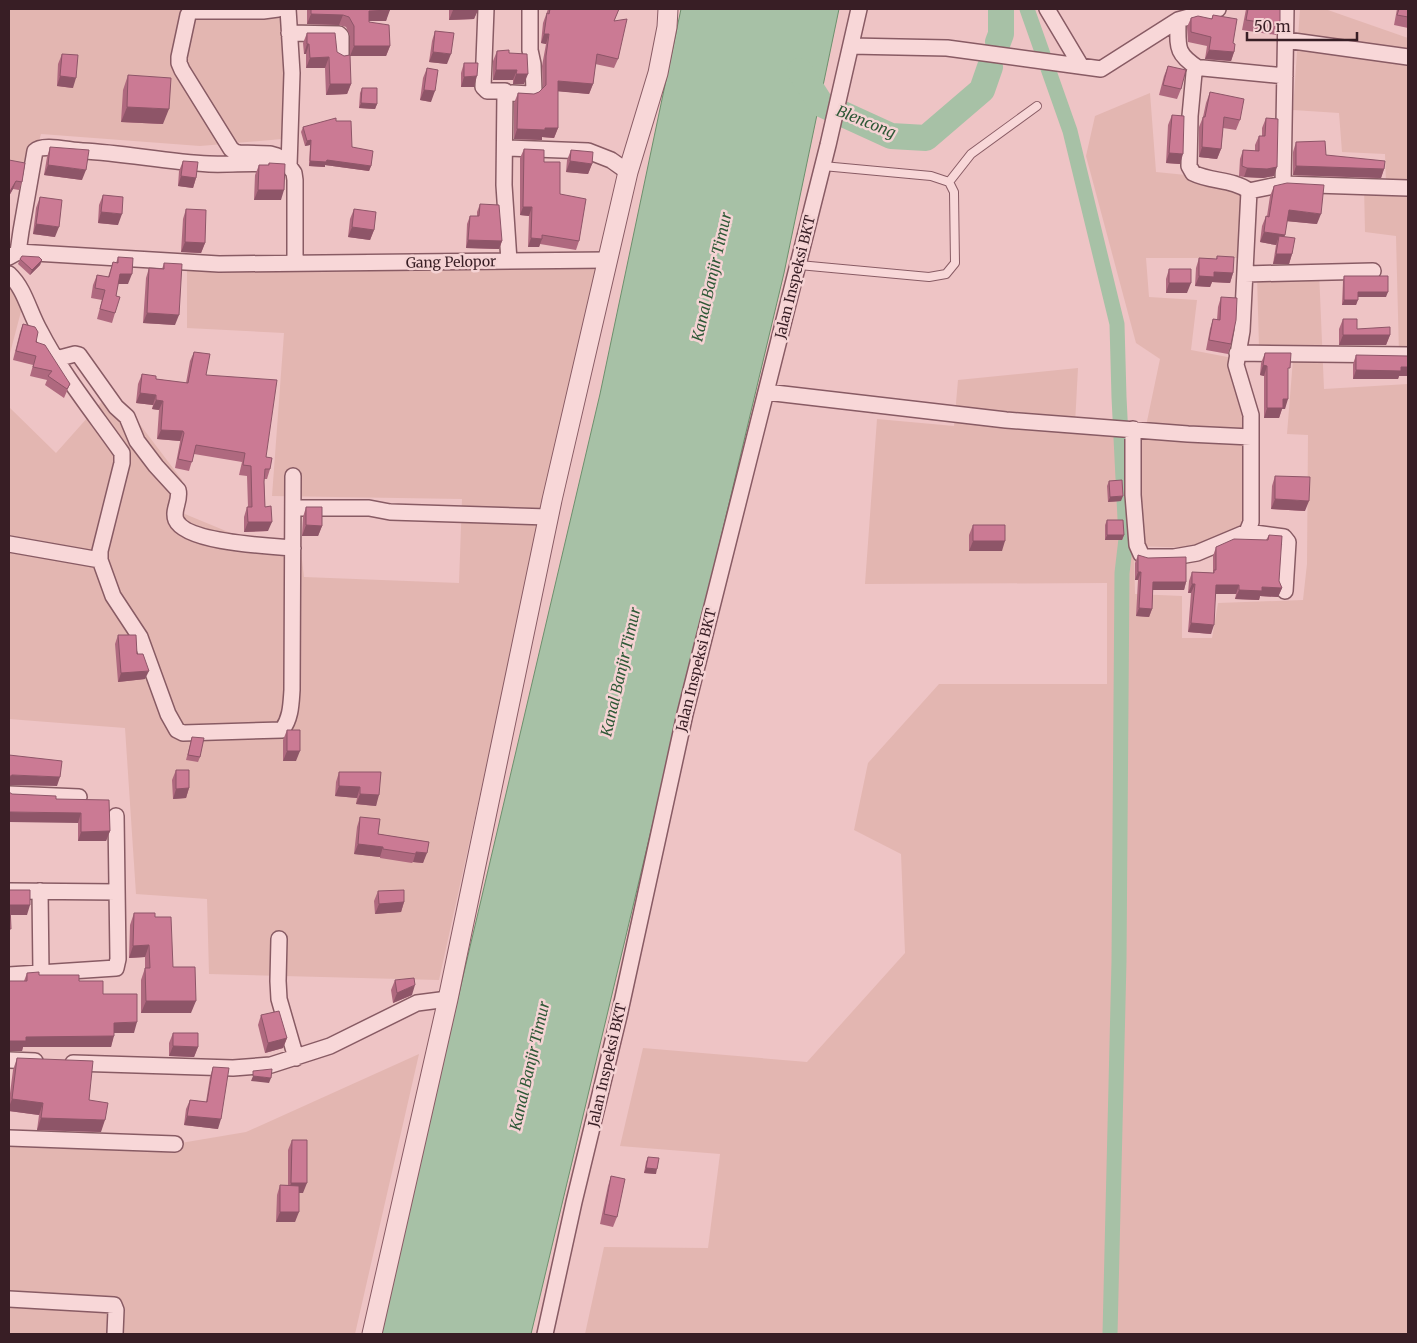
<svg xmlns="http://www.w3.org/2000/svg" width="1417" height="1343" font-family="Merriweather,serif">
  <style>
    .farmland { fill: #e3b6b1 }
    .water { fill: #a7c1a6; stroke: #6d8f6d }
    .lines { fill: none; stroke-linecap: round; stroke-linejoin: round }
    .canal { stroke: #a7c1a6; stroke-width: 15 }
    .river { stroke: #a7c1a6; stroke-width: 26 }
    .service-casing { stroke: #885b64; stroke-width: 10 }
    .minor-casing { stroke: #885b64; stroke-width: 18 }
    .tertiary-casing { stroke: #885b64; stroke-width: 21 }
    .service { stroke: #f8d7d8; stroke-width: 8 }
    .minor { stroke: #f8d7d8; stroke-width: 15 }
    .tertiary { stroke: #f8d7d8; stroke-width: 19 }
    .wall { fill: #af697f }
    .shaded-wall { fill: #8e5568 }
    .building { fill: #cb7a94; stroke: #8e5568 }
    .labels { text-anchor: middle; stroke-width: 5; stroke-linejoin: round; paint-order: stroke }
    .street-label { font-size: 14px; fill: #381e25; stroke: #f5d3d4 }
    .water-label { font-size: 15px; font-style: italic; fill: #2e5836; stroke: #f5d3d4 }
  </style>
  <rect width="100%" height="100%" fill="#eec4c5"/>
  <path class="farmland" d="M9 9H290L282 139 200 146 41 134 33 163 9 161Z
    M1300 9H1325L1408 38V355H1399L1396 236 1365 232 1364 185 1386 183 1385 154 1342 152 1339 113 1293 110Z
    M1150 93 1156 172 1236 180 1255 195 1248 258H1146L1149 297 1197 300 1191 350 1238 359 1258 421 1249 521 1197 548 1134 546 1135 594 1182 596V638H1212L1218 603 1303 600 1307 564 1308 435 1287 434 1294 347H1259L1257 275 1319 271 1324 389 1408 384V1334H585L604 1247 708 1248 720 1154 620 1146 643 1048 807 1062 905 953 901 854 854 830 868 763 939 684H1107V583L865 584 877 419 954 426 958 380 1078 368 1075 424 1146 426 1160 359 1136 343 1086 156 1095 116Z
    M187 259 598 260 439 980 209 974 207 899 136 894 125 728 9 719V407L56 453 113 389 182 480 180 512 238 536 300 543 304 577 459 583 462 499 272 496 284 333 187 328Z
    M9 268H14L28 285 9 357Z
    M419 1054 355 1334H9V1138L163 1146 246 1132Z"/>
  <path class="water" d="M681 9H839L784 273 531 1334H379L600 394Z"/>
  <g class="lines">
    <path class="canal" d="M1027 9 1070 131 1117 324 1119 397 1126 539 1122 573 1119 961 1110 1334"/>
    <path class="river" d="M998 42 1001 34V9
      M800 71 821 104 891 136 926 138 982 90 990 67"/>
    <defs>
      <path id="service" d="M823 166 931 176 949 182
        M799 265 929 277 946 274 955 263 954 192 949 182 971 154 1037 106"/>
      <path id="minor" d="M278 9 263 11H191L188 15 179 57V63L182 70 231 149 235 152 239 153 270 154 277 156 282 165
        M288 9 292 73 289 166
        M486 9 483 87 487 91H505L504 185 509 261
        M1047 9 1081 66
        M1178 20C1178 47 1175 53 1198 68
        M289 33 339 34 341 36V57
        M1286 40 1408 57
        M851 46 947 48 1101 69 1178 20 1218 9
        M512 93 530 94 534 91 533 64 530 50V9
        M505 148 588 151 611 160 628 172
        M1283 184 1286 9
        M1249 191C1233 179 1211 182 1193 173L1189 166 1190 116 1194 73 1198 68H1203L1285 76
        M18 252 21 231 35 151C43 143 71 151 83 151 125 153 166 162 209 164 235 165 263 161 289 166L294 173 295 180V263
        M9 257 18 252 219 264 607 260
        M9 274C25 289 29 312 40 331 62 374 94 413 122 453V463L100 551V560L113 596 140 637 168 714 177 730 183 733 282 730C291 718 291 704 292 690L293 476
        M1245 274 1373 271
        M1237 353 1408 355
        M56 359 75 354 79 355 116 407 127 417 137 441 156 466 178 490C181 500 172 510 176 520 186 543 270 546 293 548
        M766 392 1006 420 1188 434 1251 437
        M1133 429V495L1137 545 1141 554 1145 557H1174L1197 553 1247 532 1284 537 1288 542 1285 591
        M293 508H369L390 512 548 517
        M1247 532 1251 522V415L1236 365 1242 331 1249 191 1283 184 1408 188
        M9 544 100 560
        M9 794 79 797
        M9 891 117 892
        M40 891 41 973
        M279 939 278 981 279 999 296 1058
        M9 975 116 968 118 959 116 816
        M9 1060 35 1061
        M73 1063 233 1068 271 1065 330 1046 417 1003 448 999
        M9 1138 175 1144
        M9 1299 114 1305 116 1310 115 1334
        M545 1334 574 1202 619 1016 685 714 828 145 859 9"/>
      <path id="tertiary" d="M372 1334 448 999 552 500 628 172 658 73 667 27 668 9"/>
    </defs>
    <use href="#service" class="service-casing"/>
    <use href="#minor" class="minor-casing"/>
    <use href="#tertiary" class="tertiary-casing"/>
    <use href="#service" class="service"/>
    <use href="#minor" class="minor"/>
    <use href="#tertiary" class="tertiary"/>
  </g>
  <path class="wall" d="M307 9H389L386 21H369V22L390 46 386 56H350V36L346 27 339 25 307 24Z
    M449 9H478L474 19 449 20Z
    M548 9H619L614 21 618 59 614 68 595 64 593 84 589 94 558 91V128L554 138 542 137V140L514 139V103L518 93 534 94 539 92 543 89 542 66 546 44 541 43 543 23Z
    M1246 9H1280V25L1276 35 1242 30Z
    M1397 9H1408V28L1394 25Z
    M1213 15 1233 43 1234 52 1231 61 1205 59 1207 46 1188 42 1187 27 1191 18 1212 19Z
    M435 31 447 64 429 62 432 41Z
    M307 33 337 52 351 84 347 94 326 95 325 68H306V54H304L303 43Z
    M497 51 509 53 524 84H513V80H493V61Z
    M62 54 73 88 57 86 58 64Z
    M464 63 474 87H461V73Z
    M1168 66 1181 89 1177 99 1159 95 1164 76Z
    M427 68 431 102 420 100 423 78Z
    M128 75 163 124 121 122 123 90Z
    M362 88 377 104 375 109 359 108 360 93Z
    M1210 92 1240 120 1236 130 1223 128 1221 149 1217 159 1199 157V127L1203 117 1206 103Z
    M1172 115 1180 164 1166 163 1168 125Z
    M1266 118 1274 176 1263 178 1244 177 1239 176 1240 159 1243 150 1255 151V145L1259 136H1262V128Z
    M336 121 352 147 371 166 369 171 325 165V167L309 166 310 145 305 146 301 132 303 127Z
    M1296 142 1326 155 1384 169 1381 178 1293 175V152Z
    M50 147 82 180 44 175 47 157Z
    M524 149 544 162 560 194 579 241 576 250 540 244 539 247H528L529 216 520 215V158Z
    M571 150 592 164 588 174 566 172 567 160Z
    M9 160 22 182 19 190 13 189 9 196Z
    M183 161 196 178 193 188 178 186 179 171Z
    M269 163 281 200H254L255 175 259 165H268Z
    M1274 186 1317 224 1287 221 1284 237 1292 254 1289 264H1273L1276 245 1260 242 1262 226 1266 216H1267L1270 196Z
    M103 195 118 225 98 223 99 205Z
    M40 197 55 237 33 234 36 208Z
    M480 204 502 241 499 249 466 248 467 224 470 216H477V212Z
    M186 209 205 243 201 253 181 252 183 219Z
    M354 209 374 230 370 240 348 237 350 219Z
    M1217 256 1233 273 1230 283 1212 282 1210 287 1195 286 1196 268 1199 258 1216 259Z
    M118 257 128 284H118L116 296 115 313 112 323 97 319 102 300 91 298 93 285 97 275 108 277 113 262 116 263Z
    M20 259 42 260 40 265 30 275 18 264Z
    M164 263 175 325 143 323 146 278 149 268 162 269Z
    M1169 269 1187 293H1166V279Z
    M1344 276 1386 297H1358L1356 305H1342L1343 281Z
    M1221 297 1231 344 1228 354 1206 350 1210 329 1213 319 1217 320 1218 307Z
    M1343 319 1357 329 1390 335 1386 345H1339V329Z
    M23 324 36 342 70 384 64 398 45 385 47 380 30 376 33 365 13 360 20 332Z
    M194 352 206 375 266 457 270 469 267 479H264L265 507 268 531 244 532V517L247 507H248L247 476 239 475 242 462 194 454 189 471 175 468 180 442V441L157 439 159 410 152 409 153 405 136 403 138 384 142 374 156 379 186 383 190 361Z
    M1265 353 1288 372 1285 409H1282L1279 418H1264V376L1260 375 1261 363Z
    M1356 355 1399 376 1398 379H1353V364Z
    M1275 476 1305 511 1271 509 1272 486Z
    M1109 481 1121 501 1108 502 1107 486Z
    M306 507 322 526 318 536H302L303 517Z
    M1107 520 1124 535 1122 540H1105V525Z
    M973 525 1002 551H969V535Z
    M1269 535 1279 581 1282 588 1278 597 1260 596 1259 600 1235 599 1236 594H1216L1211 634 1188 632 1191 593H1188L1189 581 1192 572 1213 573V556L1216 547 1266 540Z
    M1138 555 1186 582 1184 590H1153L1152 609 1149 617 1136 616 1138 580H1135V563Z
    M118 635 137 654 145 679 118 682 115 644Z
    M287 730 296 761H283V740Z
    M192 737 200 757 198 762 186 760Z
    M176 770 189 788 186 798 173 799 172 780Z
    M339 772H381L376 806 356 804 357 798 335 796 336 782Z
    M12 794 56 799 110 831 106 841H78V823Z
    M360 817 378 834 429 842 423 863 413 862 412 863 380 858V857L354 854 357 827Z
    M378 891 404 902 401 912 375 914 374 901Z
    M134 913 155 917 173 967 191 1013H141V980L145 968V957L129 958 130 925Z
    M27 973 79 981 103 994 134 1033H114L111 1047H23L22 1051 24 981Z
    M395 980 412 995 393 1003 391 990Z
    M261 1015 287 1038 283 1048 265 1053 258 1025Z
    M173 1033 198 1047 194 1057 169 1056V1043Z
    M17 1058 89 1100 101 1132 37 1130 39 1115 9 1111V1101L13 1070Z
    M213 1067 218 1129 184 1125 186 1109 190 1100 206 1102 210 1077Z
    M292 1140 303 1193H299L295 1222H276L277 1195 280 1185H288V1150Z
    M648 1157 656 1174 644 1173 646 1162Z
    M611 1176 617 1217 613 1227 600 1224 608 1186Z"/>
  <path class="shaded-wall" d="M390 10 386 21H366L369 11Z
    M453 10H478L474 19 449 20Z
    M311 14 343 15 339 25 307 24Z
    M544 34H549L546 44 541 43Z
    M307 44H309L306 54H304Z
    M354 46H390L386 56H350Z
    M1209 50 1234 52 1231 61 1205 59Z
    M433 52 451 54 447 64 429 62Z
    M329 57 325 68H306L310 58Z
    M496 70H517L513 80H493Z
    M516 74H528L524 84H513Z
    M60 76 76 78 73 88 57 86Z
    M477 76 474 87H461L464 77Z
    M558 81 593 84 589 94 554 91Z
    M330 84H351L347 94 326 95Z
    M424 90 435 91 431 102 420 100Z
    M361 103 377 104 375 109 359 108Z
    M127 107 169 109 163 124 121 122Z
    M545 128H558L554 138 542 137V140L514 139 517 129Z
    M311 140 310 145 305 146 307 141Z
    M1202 147 1221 149 1217 159 1199 157Z
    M1169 153 1183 154 1180 164 1166 163Z
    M327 160 371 166 369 171 325 165V167L309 166 310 161Z
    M570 161 592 164 588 174 566 172Z
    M48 165 86 170 82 180 44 175Z
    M1296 166 1384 169 1381 178 1293 175Z
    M1277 167 1274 176 1263 178 1244 177 1247 168Z
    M181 176 196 178 193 188 178 186Z
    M16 181 13 189 9 196V193Z
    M258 190H284L281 200H254Z
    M523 207H532L529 216 520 215Z
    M1289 210 1321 214 1317 224 1285 221Z
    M101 212 122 214 118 225 98 223Z
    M36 224 59 227 55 237 33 234Z
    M352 227 374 230 370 240 348 237Z
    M1264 232 1285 235 1281 245 1279 236 1276 245 1260 242Z
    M531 238 542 239 539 247H528Z
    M468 240 502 241 499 249 466 248Z
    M185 242 205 243 201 253 181 252Z
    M1276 254H1292L1289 264H1273Z
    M42 260 40 265 30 275 32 270Z
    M1214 272 1233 273 1230 283 1212 282 1210 287 1195 286 1199 276Z
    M120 274H132L128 284H116Z
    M1169 283H1191L1187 293H1166Z
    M1358 292H1388L1386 297H1356Z
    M1344 300H1358L1356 305H1342Z
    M147 313 179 315 175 325 143 323Z
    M1343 335H1390L1386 345H1339Z
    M1263 365 1267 366 1264 376 1260 375Z
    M1401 367H1408V376H1399L1398 379H1353L1356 370Z
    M140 393 156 395 153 405 136 403Z
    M1283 399H1288L1285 409H1282L1279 418H1264L1267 408Z
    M156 400 163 401 159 410 152 409Z
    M161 430 183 431 180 441 157 439Z
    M1123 496 1121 501 1108 502 1110 497Z
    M1275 499 1309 501 1305 511 1271 509Z
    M248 522H272L268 531 244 532Z
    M306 525 322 526 318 536H302Z
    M1107 535H1124L1122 540H1105Z
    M973 541H1005L1002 551H969Z
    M1138 572H1141L1138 580H1135Z
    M1153 582H1186L1184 590H1150Z
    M1192 584H1195L1191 593H1188Z
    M1216 585H1239L1236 594H1213Z
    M1262 587 1282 588 1278 597 1260 596 1259 600 1235 599 1239 590Z
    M1139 608 1152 609 1149 617 1136 616Z
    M1191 623 1214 625 1211 634 1188 632Z
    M149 671 145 679 118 682 121 673Z
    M287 751H300L296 761H283Z
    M12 775 60 777 57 786 9 785V777Z
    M339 786 360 787 357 798 335 796Z
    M189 788 186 798 173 799 176 789Z
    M360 794 379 795 376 806 356 804Z
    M9 812 81 813 78 823 9 822Z
    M110 831 106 841H78L81 832Z
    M358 844 383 847 380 857 354 854Z
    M416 852 427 853 423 863 413 862Z
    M404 902 401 912 375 914 379 904Z
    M10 905H30L27 915H9Z
    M149 945 145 957 129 958 133 946Z
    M415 985 412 995 393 1003 397 993Z
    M146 1001H196L191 1013H141Z
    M137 1022 134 1033H110L114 1023Z
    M114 1036 111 1047H23L22 1051H9V1041L26 1037Z
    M287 1038 283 1048 265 1053 268 1043Z
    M173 1046 198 1047 194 1057 169 1056Z
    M253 1076 271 1078 269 1083 251 1081Z
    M12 1099 43 1103 39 1115 9 1111V1107Z
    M187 1116 221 1119 218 1129 184 1125Z
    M41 1118 105 1120 101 1132 37 1130Z
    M646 1168 657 1169 656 1174 644 1173Z
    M291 1183H307L303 1193H288Z
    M280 1212H299L295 1222H276Z"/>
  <path class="building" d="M311 9H389L390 10 369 11V22L389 25 390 46H354V26L349 17 343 15 311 14Z
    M453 9H478V10H453Z
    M550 9H619L614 21 627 19 618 59 597 54 593 84 558 81V128H545V130L517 129 518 93 534 94 539 92 546 85V56L549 34H544L547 13 549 14Z
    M1248 9H1280V25L1246 20Z
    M1399 9H1408V17L1397 15Z
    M1213 15 1237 19 1233 43 1235 44 1234 52 1209 50 1211 37 1191 32V18L1198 16 1212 19Z
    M435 31 454 33 451 54 433 52Z
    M307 33H335L337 52 344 56 350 55 351 84H330L329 57 310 58 309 44H307Z
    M509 50V53L527 54 528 74H516L517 70H496L497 51Z
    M62 54 78 55 76 78 60 76Z
    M464 63H478L477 76 464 77Z
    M1168 66 1186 70 1181 89 1163 85Z
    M427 68 438 70 435 91 424 90Z
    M128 75 171 78 169 109 127 107Z
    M362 88H377V104L361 103Z
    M1210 92 1244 99 1240 120 1224 117 1221 149 1202 147 1203 117H1205Z
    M1172 115 1184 116 1183 154 1169 153Z
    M336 118V121H351L352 147 373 151 371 166 327 160 326 162 310 161 311 140 307 141 303 127Z
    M1266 118 1278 119 1277 167 1267 169 1247 168 1242 166 1243 150 1259 151V136H1265Z
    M1325 141 1326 155 1385 161 1384 169 1296 166V142Z
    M50 147 89 150 86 170 48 165Z
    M524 149 544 150V162H560V194L586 199 579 241 542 235V239L531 238 532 207H523Z
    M571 150 593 152 592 164 570 161Z
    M9 160 25 163 22 182 16 181 9 193Z
    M183 161 198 162 196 178 181 176Z
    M269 163 285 164 284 190H258L259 165H269Z
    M1287 183 1324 185 1321 214 1289 210 1285 235 1264 232 1266 216 1269 217 1274 186Z
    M103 195 123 197 122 214 101 212Z
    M40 197 62 200 59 227 36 224Z
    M480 204 499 205 502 241 468 240 470 216H479Z
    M186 209 206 210 205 243 185 242Z
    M354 209 376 212 374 230 352 227Z
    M1279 236 1295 238 1292 254H1276Z
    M22 256 39 257 42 260 32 270 20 259Z
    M1217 256 1234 257 1233 273 1214 272V277L1199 276V258L1217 259Z
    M118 257 133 258 132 274H120L116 296 120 297 115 313 100 309 105 290 95 288 97 275 109 277 113 262 118 263Z
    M164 263 182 264 179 315 147 313 149 268 164 269Z
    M1169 269H1191V283H1169Z
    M1344 276H1388V292H1358V300H1344Z
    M1221 297 1237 298 1236 320 1231 344 1209 340 1213 319 1220 320Z
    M1343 319H1357V329L1390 327V335H1343Z
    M23 324 35 327 38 332 36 342 45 345 70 384 67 389 48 376 52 371 33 367 36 356 16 351Z
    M194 352 210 354 206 375 277 380 266 457 272 458 270 469H265L264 482 265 507 271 506 272 522H248L247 507H252L251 466 243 465 245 453 196 445 192 462 178 459 184 433 183 431 161 430 163 401 156 400V395L140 393 142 374 156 376V379L188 383Z
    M1265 353H1291L1290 368H1288V399H1283V408H1267V366L1263 365Z
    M1356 355 1408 356V367H1401V371L1356 370Z
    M1275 476 1310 477 1309 501 1275 499Z
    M1122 480 1123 496 1110 497 1109 481Z
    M306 507H322V526L306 525Z
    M1107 520H1123L1124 535H1107Z
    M973 525H1005V541H973Z
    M1269 535 1282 536 1279 581 1282 588 1262 587V591L1239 590V585H1216L1214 625 1191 623 1195 584H1192V572L1214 573V570H1216V547L1234 539 1268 540Z
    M1138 555 1148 558 1186 557V582H1153L1152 609 1139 608 1141 572H1138Z
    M118 635H136L137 654H143L149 671 121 673Z
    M287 730H300V751H287Z
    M192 737 204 738 200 757 188 755Z
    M9 755 62 761 60 777 12 775 9 777Z
    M176 770H189V788L176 789Z
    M339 772H381L379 795 360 794V787L339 786Z
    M9 792 12 794 56 796V799L109 800 110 831 81 832V813L9 812Z
    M360 817 380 819 378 834 429 842 427 853 416 852V854L383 849V847L358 844Z
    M9 890H30V905H10L11 929H9Z
    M404 890V902L379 904 378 891Z
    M134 913H155V917H171L173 967H195L196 1001H146L145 968H150L149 945 133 946Z
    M39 972V975H79V981H103V994H137V1022L114 1023V1036L26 1037V1041H9V981H27V973Z
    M414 978 415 985 397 993 395 980Z
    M279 1011 287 1038 268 1043 261 1015Z
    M173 1033H198V1047L173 1046Z
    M17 1058 93 1061 89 1100 108 1103 105 1120 41 1118 43 1103 12 1099Z
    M213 1067 229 1068 221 1119 187 1116 190 1100 207 1102Z
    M272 1069 271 1078 253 1076V1071Z
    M292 1140H307V1183H291Z
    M648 1157 659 1158 657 1169 646 1168Z
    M611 1176 625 1179 617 1217 604 1214Z
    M280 1185 299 1186V1212H280Z"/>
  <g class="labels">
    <g class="street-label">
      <text transform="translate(451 262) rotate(-1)" y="5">Gang Pelopor</text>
      <text transform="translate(795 277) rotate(-76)" y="5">Jalan Inspeksi BKT</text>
      <text transform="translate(696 670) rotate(-76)" y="5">Jalan Inspeksi BKT</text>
      <text transform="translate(607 1065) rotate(-77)" y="5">Jalan Inspeksi BKT</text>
    </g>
    <g class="water-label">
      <text transform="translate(866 122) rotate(22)" y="5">Blencong</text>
      <text transform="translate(712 277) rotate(-77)" y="5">Kanal Banjir Timur</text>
      <text transform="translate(621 672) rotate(-77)" y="5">Kanal Banjir Timur</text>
      <text transform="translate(530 1066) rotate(-77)" y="5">Kanal Banjir Timur</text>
    </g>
  </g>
  <rect width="1417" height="1343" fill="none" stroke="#381e25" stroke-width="20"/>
  <path d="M1247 32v8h110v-8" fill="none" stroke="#381e25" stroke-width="2.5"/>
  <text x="1254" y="32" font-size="15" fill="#381e25" stroke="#f5d3d4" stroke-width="4" paint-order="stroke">50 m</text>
</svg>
